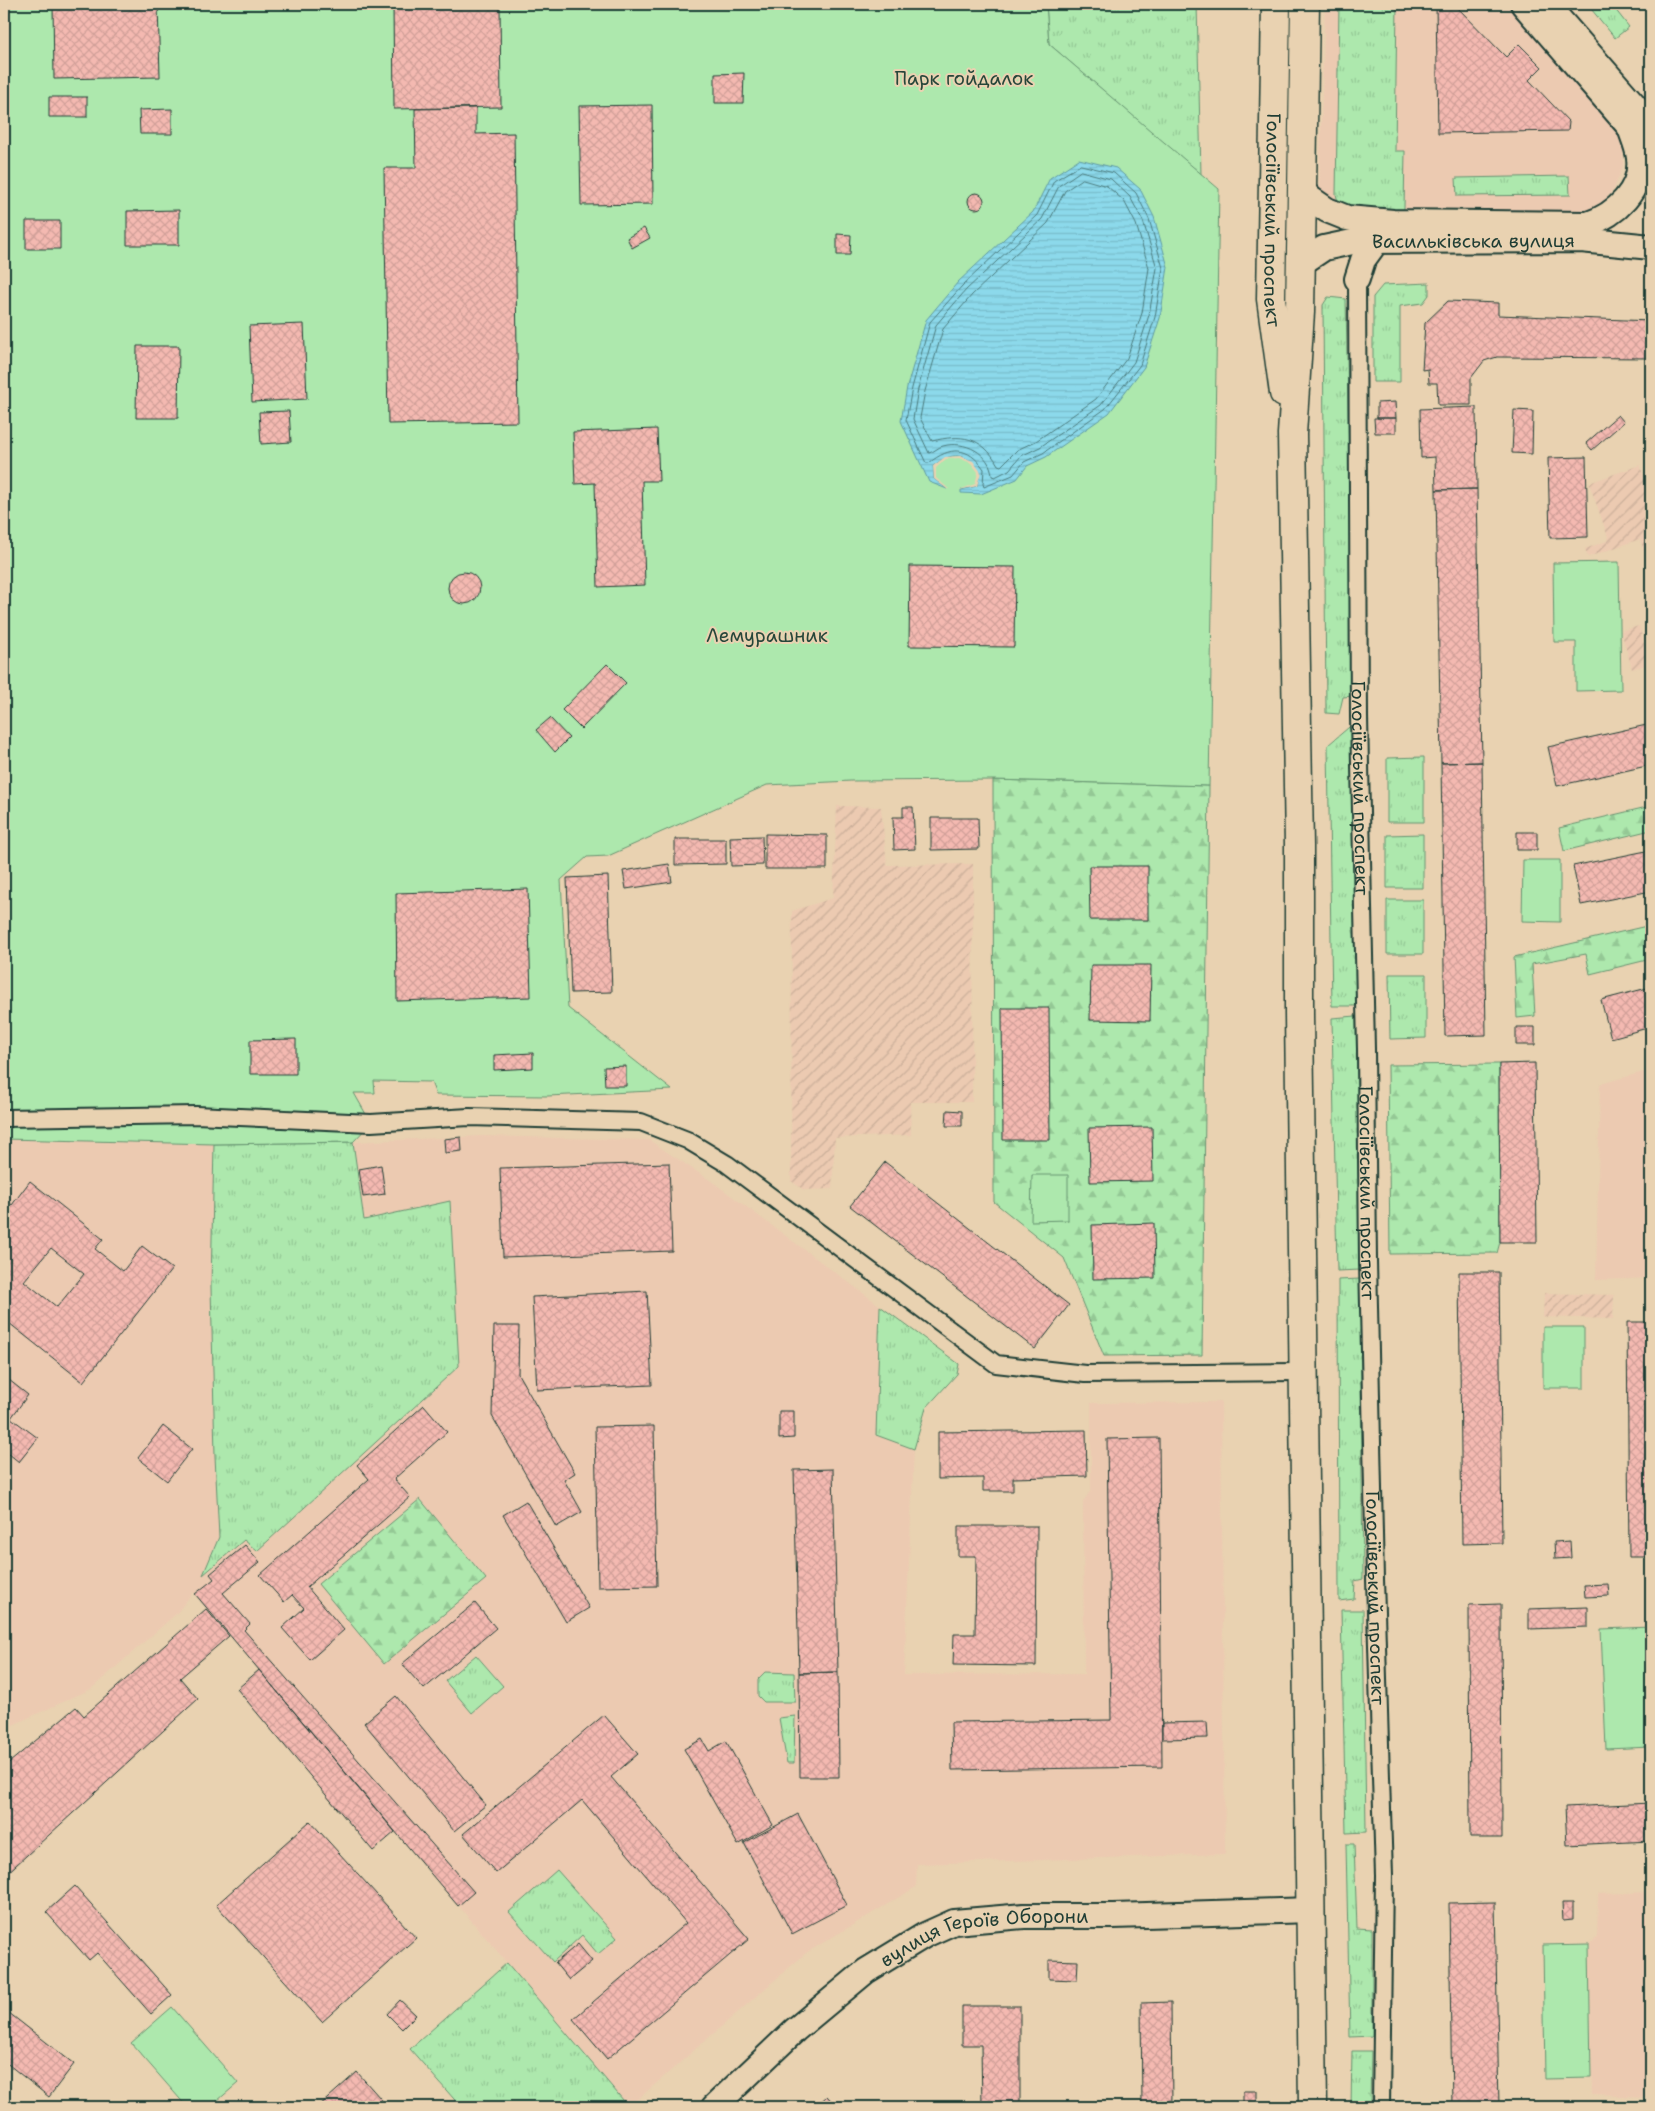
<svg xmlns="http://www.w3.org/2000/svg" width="1655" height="2111" font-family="'Shantell Sans',sans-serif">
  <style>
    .built { fill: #eccab1 }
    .industrial { fill: url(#industrial-furrows) }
    .grass { fill: url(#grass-tufts); stroke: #669270 }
    .forest { fill: url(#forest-firs); stroke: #669270 }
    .park { fill: #ade8ad; stroke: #669270 }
    .water { fill: url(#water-rules); stroke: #609ba2 }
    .pier { fill: #e9d2b1 }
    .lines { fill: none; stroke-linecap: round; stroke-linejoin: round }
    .shore { stroke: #4b7b7d; stroke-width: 1 }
    .building { fill: url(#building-cross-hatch); stroke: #1f3d34; fill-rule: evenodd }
    .street-casing { stroke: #1f3d34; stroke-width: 20 }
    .secondary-casing { stroke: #1f3d34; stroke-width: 28 }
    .highway-casing { stroke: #1f3d34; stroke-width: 31 }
    .street { stroke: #e9d2b1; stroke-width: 16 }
    .secondary { stroke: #e9d2b1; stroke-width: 24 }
    .highway { stroke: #e9d2b1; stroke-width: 28 }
    .labels { text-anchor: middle; stroke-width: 4; stroke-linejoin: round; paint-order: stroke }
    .park-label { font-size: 19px; fill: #26463a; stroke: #e9d2b1 }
    .street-label { font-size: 19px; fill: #1f3d34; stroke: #e9d2b1 }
  </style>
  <defs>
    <pattern id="industrial-furrows" width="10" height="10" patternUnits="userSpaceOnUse" patternTransform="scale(1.25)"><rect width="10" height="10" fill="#eccab1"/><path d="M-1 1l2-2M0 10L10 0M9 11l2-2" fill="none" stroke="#caae99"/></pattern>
    <pattern id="grass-tufts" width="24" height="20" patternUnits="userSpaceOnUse" patternTransform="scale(1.25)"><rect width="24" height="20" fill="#ade8ad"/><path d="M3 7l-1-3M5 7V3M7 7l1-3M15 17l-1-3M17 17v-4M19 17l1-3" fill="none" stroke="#94c895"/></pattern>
    <pattern id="forest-firs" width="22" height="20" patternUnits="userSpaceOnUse" patternTransform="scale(1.25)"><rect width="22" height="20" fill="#ade8ad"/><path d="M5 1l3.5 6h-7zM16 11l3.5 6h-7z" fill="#94c895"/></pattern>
    <pattern id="water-rules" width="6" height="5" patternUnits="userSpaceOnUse" patternTransform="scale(1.25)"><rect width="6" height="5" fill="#8cd9eb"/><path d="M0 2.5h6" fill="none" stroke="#78bbca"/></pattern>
    <pattern id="building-cross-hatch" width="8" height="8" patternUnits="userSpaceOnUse" patternTransform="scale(1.25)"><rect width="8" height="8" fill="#f4b9b1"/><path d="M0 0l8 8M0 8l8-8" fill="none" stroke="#d1a099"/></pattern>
  </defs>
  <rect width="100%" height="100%" fill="#e9d2b1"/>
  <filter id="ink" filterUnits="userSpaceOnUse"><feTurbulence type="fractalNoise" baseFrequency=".02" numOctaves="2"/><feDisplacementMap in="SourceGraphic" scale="10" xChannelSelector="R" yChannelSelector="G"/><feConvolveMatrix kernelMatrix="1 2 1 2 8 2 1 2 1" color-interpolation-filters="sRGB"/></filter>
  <g filter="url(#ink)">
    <path class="built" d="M1325 4H1505L1617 129 1624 142 1623 166 1614 189 1602 204 1588 212 1568 214 1355 215 1323 198 1319 190Z
      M1651 1070V1278L1596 1280 1600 1084Z
      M481 1136 649 1140 714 1183 959 1364 957 1374 926 1408 914 1449 904 1675 1084 1674 1083 1502 1091 1490V1403L1221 1402 1225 1854 917 1864 916 1887 806 1953 629 2107 193 1592 177 1613 91 1689 4 1729V1139L214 1144 353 1142Z
      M1651 1892V2097L1592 2095 1589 1944 1597 1937 1598 1894Z"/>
    <path class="industrial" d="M1640 465 1651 497V571L1640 539 1588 557 1585 549 1609 540 1589 483Z
      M1639 626 1650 664 1632 669 1621 631Z
      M837 806 881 807 887 865 973 864 972 1102H910L911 1135 835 1138 832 1189 804 1190 791 1181 792 911 833 898Z
      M1544 1293 1614 1295 1613 1319 1543 1317Z"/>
    <path class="grass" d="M1046 4H1197L1201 175 1049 44Z
      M1339 4H1397L1395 151H1405L1404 209 1357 210 1338 202 1336 194Z
      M1587 4H1611L1629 27 1615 38Z
      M1569 176 1570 195 1457 196 1456 178Z
      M1429 283V295L1423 303 1400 306V382H1373V297L1383 285Z
      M1328 297 1346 299 1353 696 1343 697 1339 714 1326 713 1323 305Z
      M1355 722 1356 1006H1332L1328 745Z
      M1424 757V822H1387V758Z
      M1423 834V888H1387V835Z
      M1387 900H1423V954H1387Z
      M1389 974H1426V1038L1390 1039Z
      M1356 1016 1360 1270 1337 1271 1332 1018Z
      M353 1142 364 1220 450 1201 459 1366 257 1551 244 1540 203 1575 219 1537 215 1456 211 1287 214 1144Z
      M1360 1279 1363 1579 1355 1581 1354 1599 1339 1601 1338 1280Z
      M880 1306 959 1364 957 1374 926 1408 914 1449 876 1435Z
      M1341 1610H1363L1366 1832 1346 1833Z
      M476 1655 503 1686 472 1713 445 1681Z
      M765 1672 794 1673 795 1702H764L758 1696V1679Z
      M795 1716 794 1763H787L779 1718Z
      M1346 1844H1354L1357 1928 1372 1929V2036L1350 2037Z
      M557 1870 617 1938 598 1954 582 1935 553 1962 509 1912Z
      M507 1963 629 2107H461L410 2049Z
      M1352 2051H1371L1370 2107H1351Z"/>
    <path class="forest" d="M993 780 1209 786 1202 1355 1104 1356 1064 1258 994 1202Z
      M1651 806V830L1564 851 1559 828Z
      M1651 925V959L1590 974 1586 954 1532 964 1535 1016 1517 1018 1514 957Z
      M1499 1064 1500 1242 1497 1253 1390 1254 1388 1065Z
      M420 1499 486 1579 384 1664 318 1584Z"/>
    <path class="park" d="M4 4H1046L1049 44 1219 189 1209 786 993 780 851 781 767 785 608 856 587 857 561 880 568 1008 672 1090 548 1096 436 1095 431 1082 374 1081 375 1093H354L371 1123 353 1142 214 1144 4 1139Z
      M1619 562 1621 690 1576 691V642H1554L1553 563Z
      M1523 860H1560V922L1522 921Z
      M1032 1175H1068V1220L1031 1221Z
      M1543 1327H1584V1388H1543Z
      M1651 1627V1747L1606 1749 1601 1629Z
      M1589 1944 1591 2078 1545 2079 1543 1945Z
      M172 2007 238 2083 210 2107H187L131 2043Z"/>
    <path class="water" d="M1079 159 1116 168 1140 189 1154 217 1168 267 1160 318 1144 367 1109 413 1046 457 1027 466 1017 479 981 494 961 493V490L977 486 980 472C966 452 952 451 933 466L934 479 947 489 929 482 901 421 907 387 926 320 958 282 1033 212 1050 178Z"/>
    <path class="pier" d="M960 456 973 461 981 472 977 486 959 490 975 484 978 472 971 463 959 458 946 459 936 468V478L949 489H947L934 479 933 466 945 457Z"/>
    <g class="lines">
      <path class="shore" d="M1081 165 1114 173 1136 193 1149 219 1163 268 1155 317 1140 365 1105 409 1043 453 1024 462 1013 475 984 487 983 484 984 469C968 446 950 446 929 463H926L906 420 912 388 930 322 962 286 1037 215 1054 181Z
        M1081 171 1111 179 1130 197 1143 221 1157 268 1149 315 1134 362 1101 405 1040 447 1021 456 1009 470 995 477 992 476C991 453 964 440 943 446 938 447 934 452 929 453L913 419 918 389 936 325 966 290 1042 219 1059 186Z
        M1083 179 1107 186 1124 201 1136 224 1149 268 1142 313 1127 358 1096 399 1036 441 1017 450 1001 466 998 465C982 436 961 434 932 441L920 418 925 391 943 329 972 295 1048 223 1065 191Z"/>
    </g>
    <path class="building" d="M53 4H158L160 77 54 79Z
      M393 4H500L501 107 394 109Z
      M1436 4H1454L1506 57 1519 44 1542 67 1529 80 1569 122 1568 131 1438 133Z
      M744 73 743 103H715V74Z
      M49 97H87V117H49Z
      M652 105 653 204 581 205 579 106Z
      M476 108V134L514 133 518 422 388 424 384 168H416L415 109Z
      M172 109V134H140L139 110Z
      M968 201a8 8 0 1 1 16 0a8 8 0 1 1-16 0Z
      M179 210V245H127V211Z
      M26 221H60V249H26Z
      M644 228 650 238 632 248 627 238Z
      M837 234 851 235 850 255H837Z
      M1448 301 1498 303V315L1651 321V358L1497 357 1484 361 1471 378V405H1438L1437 383H1429L1428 369 1422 370 1425 323Z
      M304 324 307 399 252 402 249 326Z
      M137 346H179L178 418H136Z
      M1395 402 1396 418H1377V403Z
      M1476 407 1477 489 1436 490 1435 457 1421 458 1420 409Z
      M1514 410 1533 411 1532 454 1512 453Z
      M289 411 291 442 261 444 259 412Z
      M1618 415 1624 422 1592 450 1586 443Z
      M1374 418H1396V433H1375Z
      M657 429 659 481H642L645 585 598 587 595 483 575 484 573 432Z
      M1586 457 1588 537 1550 538 1548 458Z
      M1477 489 1482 762 1441 763 1436 490Z
      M910 566 1015 567 1014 647 909 646Z
      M448 588a16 16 0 1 1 32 0a16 16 0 1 1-32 0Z
      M607 664 626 683 581 729 562 710Z
      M550 718 569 738 555 752 536 730Z
      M1651 724V765L1557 786 1548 747Z
      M1482 762 1486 1035 1445 1036 1441 763Z
      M903 807H913L915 849 894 850 893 817H903Z
      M931 818H978L979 849 931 850Z
      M1517 832H1537V850H1517Z
      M765 834 827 835V869H765Z
      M762 836 763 865 731 866 730 837Z
      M675 839H726V864L675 865Z
      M1651 850V891L1581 905 1573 866Z
      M669 864 672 882 626 889 623 871Z
      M1089 866H1148V920H1090Z
      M608 876 612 992 571 993 567 878Z
      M528 889 531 997 397 1001 396 893Z
      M1091 965H1151L1150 1021 1090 1020Z
      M1651 987V1027L1611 1038 1601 1000Z
      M1002 1008H1049L1050 1140H1003Z
      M1516 1027H1535V1045H1516Z
      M296 1039V1074H250V1040Z
      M533 1053V1068L494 1070V1055Z
      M1535 1063 1537 1242H1500L1499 1064Z
      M626 1066V1086H605L604 1067Z
      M947 1110 962 1111V1126H946Z
      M1152 1127 1153 1181 1090 1182 1089 1128Z
      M461 1137 462 1151 445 1153 444 1139Z
      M885 1162 1069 1305 1035 1349 850 1206Z
      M669 1163 672 1251 503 1257 500 1168Z
      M381 1165 385 1194 363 1197 359 1169Z
      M30 1181 103 1239 95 1249 123 1271 142 1246 172 1269 83 1382 4 1319V1198L12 1205ZM51 1248 84 1274 57 1307 24 1281Z
      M1154 1223 1155 1278 1093 1279 1092 1225Z
      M1459 1272H1499L1502 1543 1462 1544Z
      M647 1291 652 1385 537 1390 532 1297Z
      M1627 1322H1651V1557H1629Z
      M494 1326H519L518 1374 575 1473 564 1480 582 1512 556 1527 492 1416Z
      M4 1376 28 1395 11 1418 38 1438 19 1462 4 1450Z
      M424 1405 447 1432 394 1479 410 1497 307 1587 344 1630 310 1660 282 1628 304 1608 292 1595 284 1602 260 1575 369 1479 357 1465Z
      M779 1411H794V1438L779 1439Z
      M163 1426 192 1449 167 1481 138 1458Z
      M654 1426 657 1586 598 1587 595 1427Z
      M1086 1430 1087 1476 1013 1478V1491H983V1478L938 1479V1432Z
      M1159 1438 1162 1767 952 1770 951 1722 1111 1720 1107 1439Z
      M833 1469 838 1672 799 1673 794 1470Z
      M526 1501 589 1608 566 1622 503 1515Z
      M958 1526H1037L1036 1666 953 1665 954 1634H975L976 1556H958Z
      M1570 1541 1571 1558 1555 1559 1554 1542Z
      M245 1545 260 1562 223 1593 250 1624 244 1630 474 1892 458 1906 195 1594 214 1579 210 1574Z
      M1608 1584 1609 1596 1585 1597 1584 1585Z
      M475 1603 496 1628 424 1689 402 1664Z
      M1501 1604 1502 1838H1470L1469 1605Z
      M1588 1607V1627L1529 1629V1609Z
      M206 1609 229 1636 180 1678 198 1699 4 1876V1767L76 1707 84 1716Z
      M259 1670 395 1832 373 1851 237 1689Z
      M838 1672 839 1777H800L799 1673Z
      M396 1696 486 1805 454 1831 364 1723Z
      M604 1715 638 1754 611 1777 749 1939 607 2059 573 2019 686 1923 582 1800 496 1873 463 1834Z
      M1207 1722 1208 1738 1162 1739V1723Z
      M702 1739 709 1751 726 1741 773 1825 738 1845 684 1749Z
      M1651 1803V1841L1567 1845 1565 1807Z
      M798 1814 847 1905 792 1934 744 1843Z
      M310 1821 416 1938 322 2022 216 1905Z
      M75 1886 172 1995 151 2014 97 1953 89 1960 46 1912Z
      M1495 1902 1499 2107H1452L1449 1903Z
      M1562 1903H1573V1920L1563 1921Z
      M578 1944 592 1961 569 1980 555 1963Z
      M1049 1960 1078 1961 1077 1980 1049 1979Z
      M400 2000 416 2015 402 2029 387 2014Z
      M1171 2002 1172 2107H1142L1141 2003Z
      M962 2006H1020V2107H982L981 2045H962Z
      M4 2009 74 2064 49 2097 4 2061Z
      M357 2072 388 2107H318Z
      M1243 2091H1257V2107H1243Z
      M827 2096 837 2107H815Z"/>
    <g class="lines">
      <defs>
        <g id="street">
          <path id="s1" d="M1357 279 1359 717 1366 1049 1368 1261 1375 1579 1384 1876 1381 2107"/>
          <path d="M4 1118 196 1115 371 1123 469 1117 641 1122 687 1140 727 1164 996 1364 1085 1374 1304 1372"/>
        </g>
        <g id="secondary">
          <path d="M1523 4 1640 139"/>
          <path d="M1546 4 1651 124"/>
          <path d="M1301 189 1311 199 1327 210 1347 218 1393 222 1588 224C1615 215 1643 190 1639 158 1638 148 1633 137 1630 128"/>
          <path id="s2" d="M1300 264 1324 248 1357 241 1581 240 1651 247"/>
          <path d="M1357 279 1363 260 1384 231"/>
          <path id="s3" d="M714 2107 795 2030 866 1971 925 1935 954 1922 1024 1916H1113L1311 1910"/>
        </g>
        <g id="highway">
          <path id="s4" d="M1276 4 1271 299 1284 393"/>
          <path d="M1305 4 1300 312 1292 434 1299 846V1014L1313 2107"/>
        </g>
      </defs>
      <use href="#street" class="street-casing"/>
      <use href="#secondary" class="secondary-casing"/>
      <use href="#highway" class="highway-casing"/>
      <use href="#street" class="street"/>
      <use href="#secondary" class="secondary"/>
      <use href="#highway" class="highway"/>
    </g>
  </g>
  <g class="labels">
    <g class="park-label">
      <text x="964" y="85">Парк гойдалок</text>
      <text x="767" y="642">Лемурашник</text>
    </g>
    <g class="street-label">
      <text dy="7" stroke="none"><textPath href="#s4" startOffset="216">Голосіївський проспект</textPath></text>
      <text dy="7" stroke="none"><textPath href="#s2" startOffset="179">Васильківська вулиця</textPath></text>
      <text dy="7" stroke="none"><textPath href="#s1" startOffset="509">Голосіївський проспект</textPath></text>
      <text dy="7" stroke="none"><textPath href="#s1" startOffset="914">Голосіївський проспект</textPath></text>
      <text dy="7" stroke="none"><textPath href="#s1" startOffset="1319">Голосіївський проспект</textPath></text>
      <text dy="7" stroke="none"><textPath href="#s3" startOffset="331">вулиця Героїв Оборони</textPath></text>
    </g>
  </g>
  <rect width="1655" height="2111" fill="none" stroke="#e9d2b1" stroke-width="20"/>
  <rect x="10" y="10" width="1635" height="2091" fill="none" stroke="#1f3d34" stroke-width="2" filter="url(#ink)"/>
</svg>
